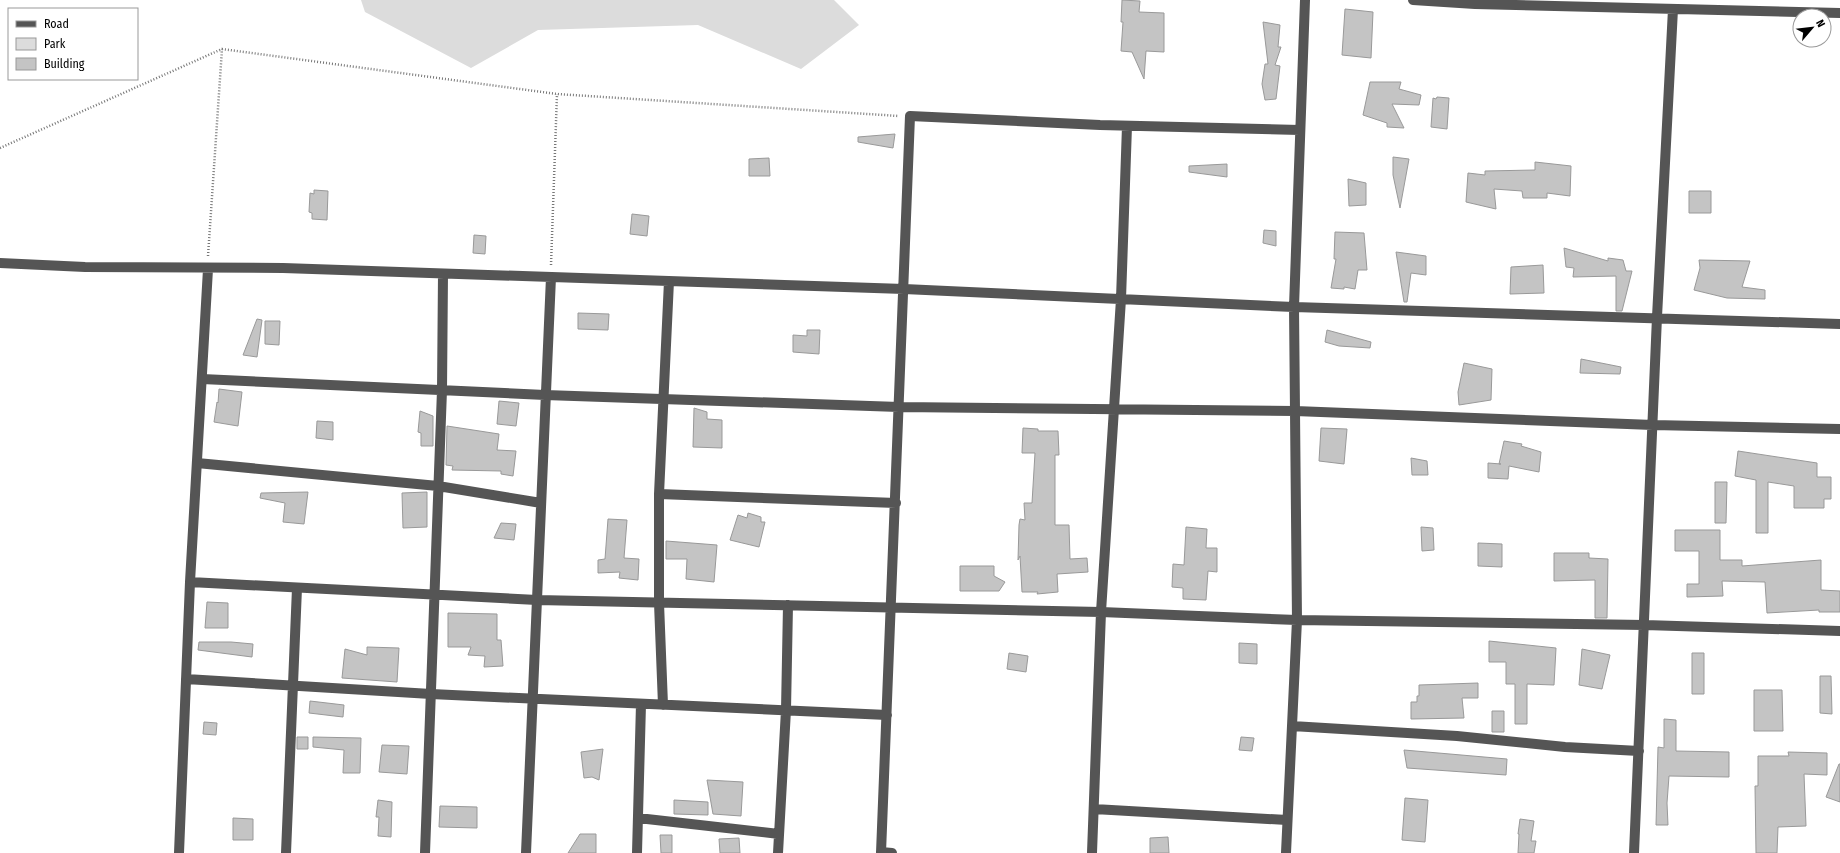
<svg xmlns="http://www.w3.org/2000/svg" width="1840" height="853" font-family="'Fira Sans Condensed',sans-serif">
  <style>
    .green { fill: #dcdcdc }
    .building { fill: #c4c4c4; stroke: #999 }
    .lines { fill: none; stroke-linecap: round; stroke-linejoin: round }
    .path { stroke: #777; stroke-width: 2.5; stroke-dasharray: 1 2; stroke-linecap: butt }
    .minor { stroke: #555; stroke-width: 10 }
  </style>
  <rect width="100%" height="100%" fill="#fff"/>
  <path class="green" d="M361 0H834L859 25 801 69 698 25 538 30 471 68 365 12Z"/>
  <path class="building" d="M1122 0 1140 1 1139 12 1164 13V52L1146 51 1144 79 1132 52 1121 51 1123 22H1121Z
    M1345 9 1373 12 1371 58 1342 55Z
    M1263 22 1280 25 1278 47H1281L1275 65 1280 66 1276 99 1265 100 1262 84 1265 64H1268Z
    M1370 82H1401L1399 89 1421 95 1419 105 1392 104 1404 128 1387 127V123L1363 115Z
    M1437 97 1449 98 1447 129 1431 127 1433 98 1436 99Z
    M895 134 893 148 858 142V137Z
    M1393 157 1409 159 1400 208 1393 175Z
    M769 158 770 176H749V159Z
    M1535 162 1571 166 1570 196 1547 193V198H1523L1522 191 1494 189 1496 209 1466 202 1468 173 1485 175V171L1535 170Z
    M1227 164V177L1189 172V166Z
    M1348 179 1366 183V205L1349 206Z
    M314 190 328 191 327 220 312 219V213L309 212 310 193 314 194Z
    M1689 191H1711V213H1689Z
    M632 214 649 216 647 236 630 234Z
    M1264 230 1276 231V246L1263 243Z
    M1335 232 1364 233 1367 270H1358L1355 289 1344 287V289L1331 288 1336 259H1334Z
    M474 235 486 236 485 254 473 253Z
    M1564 248 1608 261V258L1623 260 1626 271H1632L1622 311H1616V276L1573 277 1574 268 1566 267Z
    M1396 252 1426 256V275L1411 273 1407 302H1404Z
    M1699 260 1750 261 1742 287 1765 290V299L1727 298 1694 290 1700 268Z
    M1543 265 1544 293 1510 294 1511 267Z
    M578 313 609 314 608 330 578 329Z
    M257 319 262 320 257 357 243 355Z
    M265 321H280L279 345 265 344Z
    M807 330H820L819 354 793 352V335L807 336Z
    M1327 330 1371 342 1370 348 1339 346 1325 342Z
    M1581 359 1621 367 1620 374 1580 373Z
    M1464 363 1492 369 1491 400 1459 405 1458 392Z
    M219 389 242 392 238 426 214 422 217 402 218 403Z
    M499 401 519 403 516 426 497 424Z
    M694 408 707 412V419L722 420V448L693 447Z
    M420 411 433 416V446H421V433L418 432Z
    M317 421 333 422V440L316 438Z
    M447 426 499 434 497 450 516 451 513 476 501 474V471L452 470 453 466 446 465Z
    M1023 428 1038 429V431H1058L1059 455H1055V525H1069L1070 559 1087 558 1088 572 1057 574 1058 592 1037 594 1038 592H1022L1020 556 1018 560 1019 525 1020 519 1025 520 1024 503H1032L1035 453H1022Z
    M1321 428 1347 429 1344 464 1319 461Z
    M1504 441 1522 444 1521 446 1541 452 1539 472 1509 466 1508 479 1488 478V463L1501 464H1499Z
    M1738 451 1817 463V477H1831V499H1824V508H1794V486L1768 482V533H1756V480L1735 476Z
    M1411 458 1427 461 1428 475H1412Z
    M1715 482H1727L1726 523H1715Z
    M308 492 304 524 283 522 285 503 260 498 261 493Z
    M427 492V527L403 528 402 493Z
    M748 513 761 517V522H765L759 547 730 540 738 515 747 518Z
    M608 519 627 520 624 558 639 559 638 580 619 578 620 572 598 573V560L605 559Z
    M501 523 516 524 514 540 494 538Z
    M1186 527 1207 529 1206 548H1217V572L1208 571 1206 600 1183 599V588L1172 587 1173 564 1184 565Z
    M1421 527 1433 528 1434 550 1422 551Z
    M1675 530H1720V560H1742V566L1821 560V590L1840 591V612H1819V610L1767 613 1765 582 1722 581 1723 596 1687 597V584H1699V551H1675Z
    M666 541 717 545 714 582 686 579 687 559H666Z
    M1478 543 1502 544V567L1478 566Z
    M1554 553H1589V558L1608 559 1607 618H1595V580L1554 581Z
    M960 566H994V576L1005 582 999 591H960Z
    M207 602 228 603V628H205Z
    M448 613 497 614V640H501L503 666 484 667 485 656 468 655 471 647H448Z
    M1489 641 1556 648 1554 685 1527 684V724H1515V684H1506V662H1489Z
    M199 642H231L253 644 252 657 198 650Z
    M1239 643 1257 644V664L1239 663Z
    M367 647 399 648 397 682 342 678 345 649 367 655Z
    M1582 649 1610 655 1602 689 1579 685Z
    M1009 653 1028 656 1026 672 1007 669Z
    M1692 653H1704V694H1692Z
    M1820 676H1831L1832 714 1820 713Z
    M1478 683V698H1462L1464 718 1411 719V702H1417V696H1419V685Z
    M1754 690H1782L1783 731H1754Z
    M310 701 344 705 343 717 309 713Z
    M1492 711H1504V732H1492Z
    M1664 719 1676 720V751L1729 752V777L1669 776 1667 803 1668 825H1656L1658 747 1664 748Z
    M204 722 217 723 216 735 203 734Z
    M297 737H308V749H297Z
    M313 737 361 738 360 773H343L344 750 313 747Z
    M1241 737 1254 738 1252 751 1239 750Z
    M382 745 409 746 407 774 379 772Z
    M603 749 599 780 592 777 584 778 581 752Z
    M1404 750 1507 759 1506 775 1407 768Z
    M1788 752 1827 753V775L1804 774 1806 826 1778 827 1777 853H1756L1755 786H1758V756H1789Z
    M1839 764H1840V802L1826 797Z
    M707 780 743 782 741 816 713 814Z
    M1405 798 1428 800 1425 842 1402 840Z
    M378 800 392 802 391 837 378 836 379 817H376Z
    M674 800 708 802V815L674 814Z
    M440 806 477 807V828L439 827Z
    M233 818 253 819V840H233Z
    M1520 819 1534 821 1531 841H1536L1534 853H1518L1519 834H1518Z
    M580 834H596V853H568Z
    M660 835H672V853H661Z
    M1168 837 1169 853H1150V838Z
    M739 838 740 853H720L719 839Z"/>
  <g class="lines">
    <path class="path" d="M0 148 222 49 557 94 899 116
      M208 256 222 49
      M551 265 557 94"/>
    <path class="minor" d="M1413 0 1475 4 1840 13
      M0 263 85 267 283 268 904 289 1294 307 1840 324
      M202 379 545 395 899 407 1295 411 1653 425 1840 429
      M197 463 438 486 541 503
      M659 494 896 503
      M190 582 537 600 1101 612 1297 620 1645 625 1840 631
      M186 679 431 694 887 715
      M663 705 659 603V494L669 281
      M1292 726 1457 736 1565 747 1639 751
      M1094 809 1287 820
      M638 818 779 834
      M881 852 892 853
      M179 853 190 582 208 269
      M286 853 297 588
      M425 853 442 390 443 274
      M526 853 551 277
      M637 853 641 704
      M778 853 786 710 788 605
      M881 853 910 116 1100 125 1300 130
      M1092 853 1101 612 1121 299 1127 126
      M1286 853 1297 620 1294 307 1305 0
      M1634 853 1657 317 1673 9"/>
  </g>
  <rect x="8" y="8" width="130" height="72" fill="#ffffff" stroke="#999999"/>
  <rect x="16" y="21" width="20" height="6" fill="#555555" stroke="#999999"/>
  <text x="44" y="28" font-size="12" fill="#000000">Road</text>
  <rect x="16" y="38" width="20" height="12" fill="#dcdcdc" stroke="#999999"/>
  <text x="44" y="48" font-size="12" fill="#000000">Park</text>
  <rect x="16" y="58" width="20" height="12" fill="#c4c4c4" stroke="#999999"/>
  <text x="44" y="68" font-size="12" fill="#000000">Building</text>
  <g transform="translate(1812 28) rotate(62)"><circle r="19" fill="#ffffff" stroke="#999999"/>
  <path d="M0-3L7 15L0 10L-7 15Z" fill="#000000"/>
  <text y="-6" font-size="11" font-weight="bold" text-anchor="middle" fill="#000000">N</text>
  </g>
</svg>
